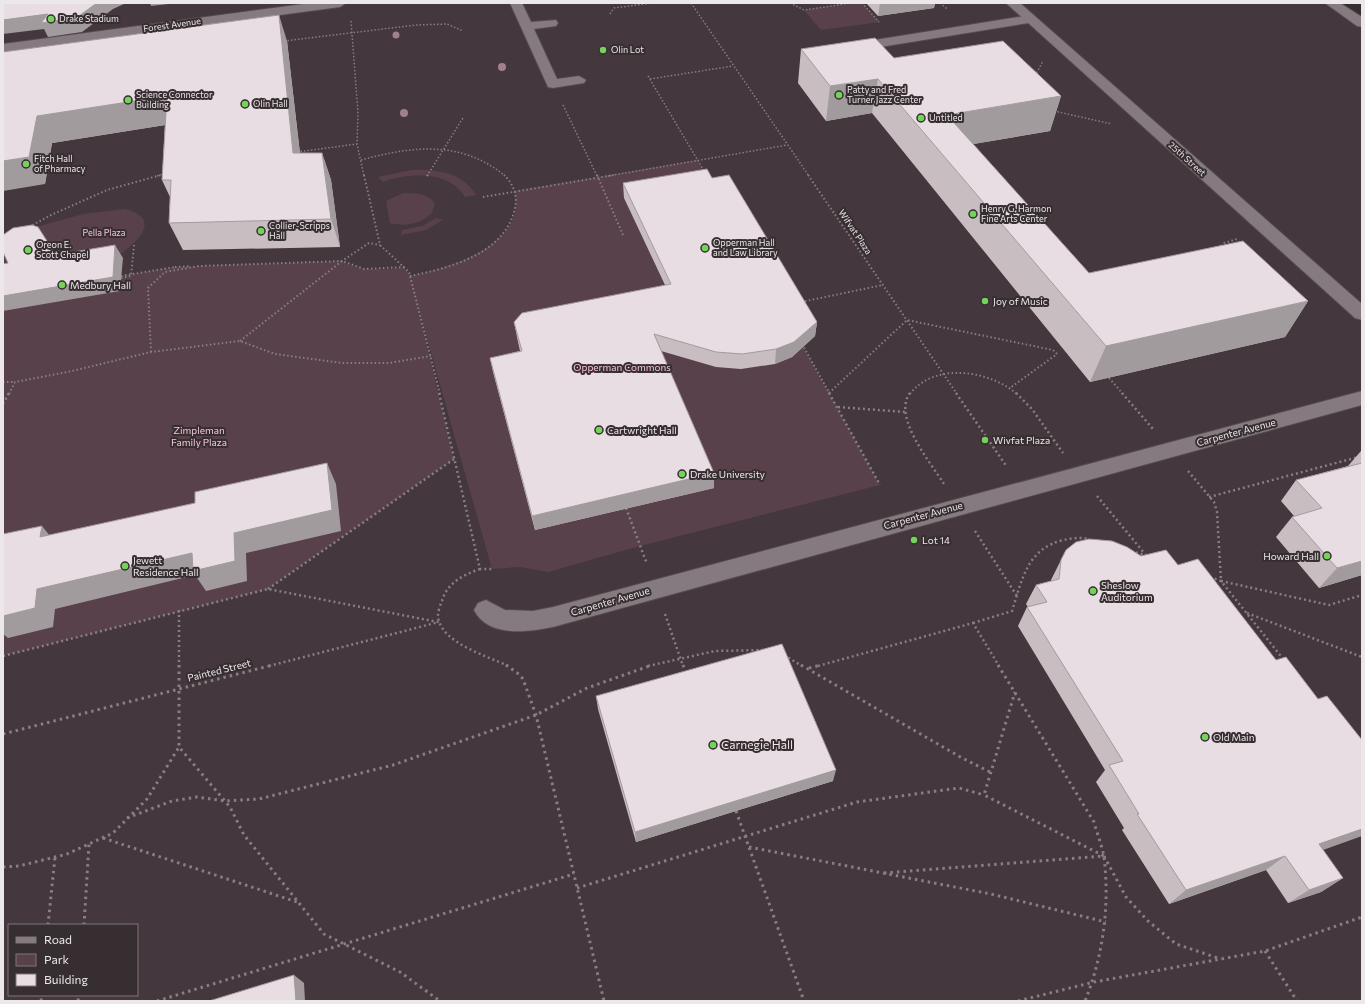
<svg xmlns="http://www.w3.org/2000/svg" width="1365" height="1004" font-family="Commissioner,sans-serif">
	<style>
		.built { fill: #44373d; fill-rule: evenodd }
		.green { fill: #58414b }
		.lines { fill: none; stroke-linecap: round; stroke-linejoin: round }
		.service-casing { stroke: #534c4f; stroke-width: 2 }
		.minor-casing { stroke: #534c4f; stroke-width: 2 }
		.secondary-casing { stroke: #534c4f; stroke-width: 2 }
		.path-far3 { stroke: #868082; stroke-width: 1.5; stroke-dasharray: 1.5 2; stroke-linecap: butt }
		.path-far2 { stroke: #868082; stroke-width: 2; stroke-dasharray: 1.5 2.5; stroke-linecap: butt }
		.path-far1 { stroke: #868082; stroke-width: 2.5; stroke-dasharray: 2 3; stroke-linecap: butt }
		.path { stroke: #868082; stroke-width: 3; stroke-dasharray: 2.5 4; stroke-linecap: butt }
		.service { fill: #847a7f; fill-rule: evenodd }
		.minor { fill: #847a7f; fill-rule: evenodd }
		.secondary { fill: #847a7f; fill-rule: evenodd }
		.path-bridge { stroke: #868082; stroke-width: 2; stroke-dasharray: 1.5 2.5; stroke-linecap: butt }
		.tree { fill: #a1808e }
		.wall { fill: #c8bec2 }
		.shaded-wall { fill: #a29b9e }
		.building { fill: #e8dde2; stroke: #a29b9e }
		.poi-dot { fill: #75d25b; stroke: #362e31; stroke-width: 1.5 }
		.labels { text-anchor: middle; stroke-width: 4; stroke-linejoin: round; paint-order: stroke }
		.far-poi-label { font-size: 9px; fill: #ece7e9; stroke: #362e31; text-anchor: start }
		.far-street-label { font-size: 9px; fill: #ece7e9; stroke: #362e31 }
		.far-park-label { font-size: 9px; fill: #f8c3db; stroke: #362e31 }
		.poi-label { font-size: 10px; fill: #ece7e9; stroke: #362e31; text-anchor: start }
		.park-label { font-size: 10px; fill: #f8c3db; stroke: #362e31 }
		.street-label { font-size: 10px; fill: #ece7e9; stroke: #362e31 }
		.near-poi-label { font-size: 12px; fill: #ece7e9; stroke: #362e31; text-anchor: start }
	</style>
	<rect width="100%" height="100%" fill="#362e31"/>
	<!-- built -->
	<path class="built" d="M 3,3 L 1332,3 L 1362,22 L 1362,1001 L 3,1001 ZM 9,925 L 137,925 L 137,995 L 9,995 Z"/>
	<!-- green -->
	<g class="green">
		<path d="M 851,3 L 862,3 L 880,22 L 821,30 L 804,10 Z"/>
		<path d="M 697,160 L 712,192 L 799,339 L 880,485 L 640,546 L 548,572 L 520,567 L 492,569 L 418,307 L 454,459 L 268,589 L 3,656 L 3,311 L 121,276 L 175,267 L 342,261 C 361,272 382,270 404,267 L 410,276 C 447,268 529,245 514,191 Z"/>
		<path d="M 411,170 C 435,169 463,172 476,195 L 465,197 C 449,170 408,173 383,182 L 378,177 Z"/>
		<path d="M 403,193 C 416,193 426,193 435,203 L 432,213 C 420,224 406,227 390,223 L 386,201 Z"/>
		<path d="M 124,209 C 161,217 141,240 120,254 L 8,273 L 3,269 L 3,245 L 22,231 L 83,214 Z"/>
		<path d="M 436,218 L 443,220 L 426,230 L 401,235 L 402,230 L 422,226 Z"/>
	</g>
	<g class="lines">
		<!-- service casing -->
		<g class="service-casing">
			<g id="service">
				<path d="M 510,3 L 522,3 L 531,22 L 556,20 L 558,23 L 556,26 L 534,29 L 557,79 L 579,76 L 586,80 L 584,83 L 553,88 L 548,87 Z"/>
				<path d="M 1031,15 L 1037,19 L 1035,22 L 862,50 L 856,46 L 862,42 Z"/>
			</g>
		</g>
		<!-- minor casing -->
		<g class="minor-casing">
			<g id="minor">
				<path d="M 1006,3 L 1020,3 L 1362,304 L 1362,320 L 1355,318 Z"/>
				<path d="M 1325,3 L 1340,3 L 1362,17 L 1362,27 L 1357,26 Z"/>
				<path d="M 1362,391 L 1362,405 L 553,627 C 528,632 488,638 474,610 L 478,603 L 486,600 L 505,610 L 533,611 L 553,607 Z"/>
			</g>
		</g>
		<!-- secondary casing -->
		<g class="secondary-casing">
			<path id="secondary" d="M 311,3 L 346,3 L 340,7 L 3,52 L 3,44 Z"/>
		</g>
		<!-- path-far3 -->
		<g class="path-far3">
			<path d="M 691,3 L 809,176"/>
			<path d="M 790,3 L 804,10 L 851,3"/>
			<path d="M 862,3 L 879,22"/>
			<path d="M 940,3 L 947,9"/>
			<path d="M 610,14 L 614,8 L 652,3"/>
			<path d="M 351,21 L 358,113 L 357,144 L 364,176"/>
			<path d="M 284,41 L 416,25 L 447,24 L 463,31"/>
			<path d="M 648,76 L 704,171"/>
			<path d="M 1035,76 L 1043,61"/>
			<path d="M 650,79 L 733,66"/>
			<path d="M 563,105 L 597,176"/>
			<path d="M 1054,111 L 1112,124"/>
			<path d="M 297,152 L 357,144"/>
			<path d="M 361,160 C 412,146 462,140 505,176"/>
			<path d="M 157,176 L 166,173"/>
			<path d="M 427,176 L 463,118"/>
			<path d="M 608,176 L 787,145"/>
		</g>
		<!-- path-far2 -->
		<g class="path-far2">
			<path d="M 364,175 L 380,245 L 409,272 L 440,394"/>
			<path d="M 597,175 L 623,235"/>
			<path d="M 808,175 L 957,394"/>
			<path d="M 427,176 L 428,175"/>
			<path d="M 483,197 L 614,175"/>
			<path d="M 29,227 L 51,215 L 107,190 L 161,175"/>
			<path d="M 1221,246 L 1224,243 L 1237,239"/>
			<path d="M 175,267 L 191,266"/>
			<path d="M 410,276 C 450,268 505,254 515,208 C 518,196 513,183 504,175"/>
			<path d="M 121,278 L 131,276 L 134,245"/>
			<path d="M 801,302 L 883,285"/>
			<path d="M 240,341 L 342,261 L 364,269 L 404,267"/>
			<path d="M 802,344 L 830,394"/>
			<path d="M 151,352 L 148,288 L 165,272 L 199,266 L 342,261 L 369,243 L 380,245"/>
			<path d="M 1109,378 L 1123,394"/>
			<path d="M 3,382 L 14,382"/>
			<path d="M 829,393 L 907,320 L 1053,350 L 1057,354 L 1010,388"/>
			<path d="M 9,394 L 15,382 L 72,371 L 151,352 L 240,341 L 275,354 L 342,363 L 389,363 L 431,356"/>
			<path d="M 910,394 C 934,362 989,370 1017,394"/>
		</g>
		<!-- path-far1 -->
		<g class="path-far1">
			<path d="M 439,393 L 480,569 L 492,569"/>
			<path d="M 829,393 L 880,485"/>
			<path d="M 910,393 C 892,417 931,463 944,484"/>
			<path d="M 956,393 L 1007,467"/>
			<path d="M 1016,393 L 1032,409 L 1063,453"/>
			<path d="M 1122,393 L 1153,429"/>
			<path d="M 3,404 L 9,393"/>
			<path d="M 838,407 L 905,412"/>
			<path d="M 1188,471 L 1214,502 L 1217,512 L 1221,581 L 1329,605 L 1362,595"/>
			<path d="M 1097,496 L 1145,554"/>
			<path d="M 1209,497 L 1362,456"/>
			<path d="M 626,508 L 647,564"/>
			<path d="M 975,531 L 1017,596"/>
			<path d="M 1131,551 L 1149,556"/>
			<path d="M 480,569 C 463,575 447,583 442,601 C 440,605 438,612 438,616 C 440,643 488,656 508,666"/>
			<path d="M 1210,577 L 1221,581 L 1284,660"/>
			<path d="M 268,589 L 454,459"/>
			<path d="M 179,610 L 179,666"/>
			<path d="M 1247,613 L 1362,657"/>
			<path d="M 665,614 L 683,666"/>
			<path d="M 973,623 L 1012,611 C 1022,580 1027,548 1064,540 C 1072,538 1081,537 1089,539"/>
			<path d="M 784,655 L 802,666"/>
			<path d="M 3,656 L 268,589 L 438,622"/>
			<path d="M 269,666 L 439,622"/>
			<path d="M 648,666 L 715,651 L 764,650"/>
			<path d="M 818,666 L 973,623 L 999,666"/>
		</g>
		<!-- path -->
		<g class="path">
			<path d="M 179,665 L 179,747 L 230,807 L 244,835 L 324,934 L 400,972 L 440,1001"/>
			<path d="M 506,665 L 520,675 L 523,679 L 536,715 L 604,1001"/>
			<path d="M 683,665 L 686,673"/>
			<path d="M 801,665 L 962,758 L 990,772"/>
			<path d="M 998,665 L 1094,822 C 1097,834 1102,845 1104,857 C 1110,906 1103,956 1085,1001"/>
			<path d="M 809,668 L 821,665"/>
			<path d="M 3,734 L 273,665"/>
			<path d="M 736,811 L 804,1001"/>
			<path d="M 127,818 L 172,801 L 197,797 L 225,801 L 259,799 L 393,765 L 536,715 L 587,688 L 652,665"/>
			<path d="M 103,838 L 297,902"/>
			<path d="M 749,847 L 991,894 L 1106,922"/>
			<path d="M 1104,856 L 1126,897 L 1148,921 L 1176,944 L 1221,959"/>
			<path d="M 3,867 L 19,866 L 67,854 L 113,833 L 147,799 L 179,747"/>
			<path d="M 884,873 L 1104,856 L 984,795 L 1015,692"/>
			<path d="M 577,888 L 857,802 L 959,788 L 984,795"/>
			<path d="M 48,925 L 55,857"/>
			<path d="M 84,925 L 89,844"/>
			<path d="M 1265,951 L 1297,1001"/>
			<path d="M 41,1001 L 42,995"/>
			<path d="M 78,1001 L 79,995"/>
			<path d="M 157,1001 L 574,874"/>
			<path d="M 1018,1001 L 1094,982 L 1265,951 L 1362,917"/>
		</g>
		<!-- service -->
		<use href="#service" class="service"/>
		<!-- minor -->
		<use href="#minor" class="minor"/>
		<!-- secondary -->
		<use href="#secondary" class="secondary"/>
		<!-- path-bridge -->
		<path class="path-bridge" d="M 121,276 L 175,267"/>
	</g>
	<!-- trees -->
	<g class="tree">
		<circle cx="396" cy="35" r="3.5"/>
		<circle cx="502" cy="67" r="4"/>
		<circle cx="404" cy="113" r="4"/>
	</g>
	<!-- wall -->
	<g class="wall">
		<path d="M 866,3 L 935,3 L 934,8 L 878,16 Z"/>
		<path d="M 287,41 L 300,153 L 322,153 L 331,180 L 340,247 L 183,250 L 169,223 L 170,197 L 162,180 L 165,125 L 52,143 L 45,184 L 3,52 Z"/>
		<path d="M 801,49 L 894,58 L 1061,96 L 1050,131 L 973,144 L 1089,273 L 1308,301 L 1285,337 L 1090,382 L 872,113 L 826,121 L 798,83 Z"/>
		<path d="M 712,178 L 817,322 L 815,336 L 792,357 L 775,364 L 741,369 L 716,367 L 661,351 L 714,488 L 535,530 L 493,372 L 490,358 L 520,351 L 517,337 L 514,322 L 665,285 L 624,198 L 623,183 Z"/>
		<path d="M 1361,451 L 1362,451 L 1362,575 L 1319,588 L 1276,537 L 1292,517 L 1294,516 L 1281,501 L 1296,480 L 1348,466 Z"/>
		<path d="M 1066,550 L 1323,850 L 1343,878 L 1321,892 L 1288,903 L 1266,870 L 1169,904 L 1122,830 L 1124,828 L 1096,782 L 1105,770 L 1018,626 L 1027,607 L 1028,607 L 1026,604 L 1036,585 L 1051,581 L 1051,580 Z"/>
		<path d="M 596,696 L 833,781 L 636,842 L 598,709 Z"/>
	</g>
	<!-- shaded-wall -->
	<g class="shaded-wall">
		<path d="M 97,3 L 126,3 L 113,9 L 82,32 L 48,37 L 44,29 L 3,34 L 3,20 L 48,14 Z"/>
		<path d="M 150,3 L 177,3 L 151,6 Z"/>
		<path d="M 880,3 L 935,3 L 934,8 L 878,16 Z"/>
		<path d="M 279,15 L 287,41 L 303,181 L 293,153 Z"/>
		<path d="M 878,79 L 872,113 L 826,121 L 830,86 Z"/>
		<path d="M 167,96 L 178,123 L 52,143 L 45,184 L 3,191 L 3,161 L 37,116 Z"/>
		<path d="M 1061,96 L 1050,131 L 939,150 L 947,115 Z"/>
		<path d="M 322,153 L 331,180 L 340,247 L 331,219 Z"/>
		<path d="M 115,245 L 123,258 L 120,291 L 3,311 L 3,296 Z"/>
		<path d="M 1308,301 L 1285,337 L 1090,382 L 1106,346 Z"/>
		<path d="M 817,322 L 815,336 L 792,357 L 775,364 L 776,349 Z"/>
		<path d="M 327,463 L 336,484 L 341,531 L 246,553 L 247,581 L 206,591 L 195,575 L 55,609 L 53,627 L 8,638 L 3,634 L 3,616 L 37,589 L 234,533 Z"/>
		<path d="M 714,473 L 714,488 L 535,530 L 532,516 Z"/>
		<path d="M 42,526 L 58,546 L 40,537 Z"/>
		<path d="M 1362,561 L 1362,575 L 1319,588 L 1337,568 Z"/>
		<path d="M 836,770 L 833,781 L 636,842 L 635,832 Z"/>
		<path d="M 1362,829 L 1362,836 L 1298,859 L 1319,844 Z"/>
		<path d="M 1285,856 L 1266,870 L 1169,904 L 1186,890 Z"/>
		<path d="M 1343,878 L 1321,892 L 1288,903 L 1309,890 Z"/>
		<path d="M 294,975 L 304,983 L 305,1001 L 296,1001 Z"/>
	</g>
	<!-- building -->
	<g class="building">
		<path d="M 3,3 L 97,3 L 76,18 L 41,23 L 48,14 L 3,20 Z"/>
		<path d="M 279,15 L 293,153 L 322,153 L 331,219 L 169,223 L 171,180 L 162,180 L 167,96 L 37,116 L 29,157 L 3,161 L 3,52 Z"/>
		<path d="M 875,38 L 894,58 L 1003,41 L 1061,96 L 947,115 L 1089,273 L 1243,241 L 1308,301 L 1106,346 L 878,79 L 830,86 L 801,49 Z"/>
		<path d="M 707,169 L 712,178 L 729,175 L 817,322 L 794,342 L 776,349 L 742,354 L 716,352 L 654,334 L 714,473 L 532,516 L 490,358 L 522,351 L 514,322 L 522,313 L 671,284 L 623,183 Z"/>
		<path d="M 32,225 L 38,227 L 56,255 L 115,245 L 113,277 L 3,296 L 3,264 L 8,263 L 3,252 L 3,235 L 13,228 Z"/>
		<path d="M 327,463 L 332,510 L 234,533 L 235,561 L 193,571 L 192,553 L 37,589 L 35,608 L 3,616 L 3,534 L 42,526 L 40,537 L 195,503 L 195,492 Z"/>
		<path d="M 1362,463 L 1362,561 L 1337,568 L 1292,517 L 1322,508 L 1296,480 Z"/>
		<path d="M 1089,539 L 1112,541 L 1127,547 L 1141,556 L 1166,550 L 1178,565 L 1198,559 L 1276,660 L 1286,657 L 1318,699 L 1327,696 L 1362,740 L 1362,829 L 1319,844 L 1343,878 L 1309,890 L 1285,856 L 1186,890 L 1137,814 L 1139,814 L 1109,765 L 1123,761 L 1027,607 L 1047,602 L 1036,585 L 1059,579 L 1061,560 L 1066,550 L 1076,542 Z"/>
		<path d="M 782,644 L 836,770 L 635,832 L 596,696 Z"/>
		<path d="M 294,975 L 296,1001 L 209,1001 Z"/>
	</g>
	<!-- markers -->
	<g class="poi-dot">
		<circle cx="51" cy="19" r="4"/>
		<circle cx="603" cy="50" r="4"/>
		<circle cx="839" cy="95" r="4"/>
		<circle cx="128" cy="100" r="4"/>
		<circle cx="245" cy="104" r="4"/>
		<circle cx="921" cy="118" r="4"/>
		<circle cx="26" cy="164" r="4"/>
		<circle cx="973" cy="214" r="4"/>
		<circle cx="261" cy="231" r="4"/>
		<circle cx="705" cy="248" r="4"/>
		<circle cx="28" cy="250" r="4"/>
		<circle cx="62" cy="285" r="4"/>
		<circle cx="985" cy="301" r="4"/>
		<circle cx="599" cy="430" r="4"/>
		<circle cx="985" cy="440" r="4"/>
		<circle cx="682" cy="474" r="4"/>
		<circle cx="914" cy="540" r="4"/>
		<circle cx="1327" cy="556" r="4"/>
		<circle cx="125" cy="566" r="4"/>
		<circle cx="1093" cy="591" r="4"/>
		<circle cx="1205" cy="737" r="4"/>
		<circle cx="713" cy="745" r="4"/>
	</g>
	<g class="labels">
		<!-- far-poi labels -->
		<g class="far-poi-label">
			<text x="59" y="22">Drake Stadium</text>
			<text x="611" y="53">Olin Lot</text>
			<text x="847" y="93">Patty and Fred<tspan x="847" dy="10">Turner Jazz Center</tspan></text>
			<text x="136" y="98">Science Connector<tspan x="136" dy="10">Building</tspan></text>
			<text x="253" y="107">Olin Hall</text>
			<text x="929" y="121">Untitled</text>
			<text x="34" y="162">Fitch Hall<tspan x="34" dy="10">of Pharmacy</tspan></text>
			<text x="981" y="212">Henry G. Harmon<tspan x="981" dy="10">Fine Arts Center</tspan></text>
			<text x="269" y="229">Collier-Scripps<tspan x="269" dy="10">Hall</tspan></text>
			<text x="713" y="246">Opperman Hall<tspan x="713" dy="10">and Law Library</tspan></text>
			<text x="36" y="248">Oreon E.<tspan x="36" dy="10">Scott Chapel</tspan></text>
		</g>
		<!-- far-street labels -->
		<g class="far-street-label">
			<text transform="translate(172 25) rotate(-8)" y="3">Forest Avenue</text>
			<text transform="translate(1187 159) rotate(42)" y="3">25th Street</text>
			<text transform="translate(855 232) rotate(56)" y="3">Wifvat Plaza</text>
		</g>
		<!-- far-park labels -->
		<g class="far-park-label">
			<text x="104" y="236">Pella Plaza</text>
		</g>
		<!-- poi labels -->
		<g class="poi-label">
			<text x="70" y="289">Medbury Hall</text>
			<text x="993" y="305">Joy of Music</text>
			<text x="607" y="434">Cartwright Hall</text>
			<text x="993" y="444">Wivfat Plaza</text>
			<text x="690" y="478">Drake University</text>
			<text x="922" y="544">Lot 14</text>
			<text x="1319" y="560" text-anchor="end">Howard Hall</text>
			<text x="133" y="564">Jewett<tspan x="133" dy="12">Residence Hall</tspan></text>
			<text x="1101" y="589">Sheslow<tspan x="1101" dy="12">Auditorium</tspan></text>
			<text x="1213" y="741">Old Main</text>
		</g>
		<!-- park labels -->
		<g class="park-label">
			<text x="622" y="371">Opperman Commons</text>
			<text x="199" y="434">Zimpleman<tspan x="199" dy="12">Family Plaza</tspan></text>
		</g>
		<!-- street labels -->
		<g class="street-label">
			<text transform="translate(1236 432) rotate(-15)" y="4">Carpenter Avenue</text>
			<text transform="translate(923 515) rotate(-15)" y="4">Carpenter Avenue</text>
			<text transform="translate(610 601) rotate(-16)" y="4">Carpenter Avenue</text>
			<text transform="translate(219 670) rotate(-14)" y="4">Painted Street</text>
		</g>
		<!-- near-poi labels -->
		<g class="near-poi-label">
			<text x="721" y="749">Carnegie Hall</text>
		</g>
	</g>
	<!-- border -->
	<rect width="1365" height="1004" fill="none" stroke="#ece7e9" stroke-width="8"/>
	<!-- legend -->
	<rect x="8" y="924" width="130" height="72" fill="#362e31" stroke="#7f787b"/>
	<rect x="16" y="937" width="20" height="6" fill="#847a7f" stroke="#7f787b"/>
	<text x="44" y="944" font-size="12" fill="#ece7e9">Road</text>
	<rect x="16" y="954" width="20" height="12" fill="#58414b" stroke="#7f787b"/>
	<text x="44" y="964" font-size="12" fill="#ece7e9">Park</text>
	<rect x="16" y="974" width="20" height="12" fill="#e8dde2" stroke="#7f787b"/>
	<text x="44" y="984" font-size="12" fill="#ece7e9">Building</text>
</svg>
